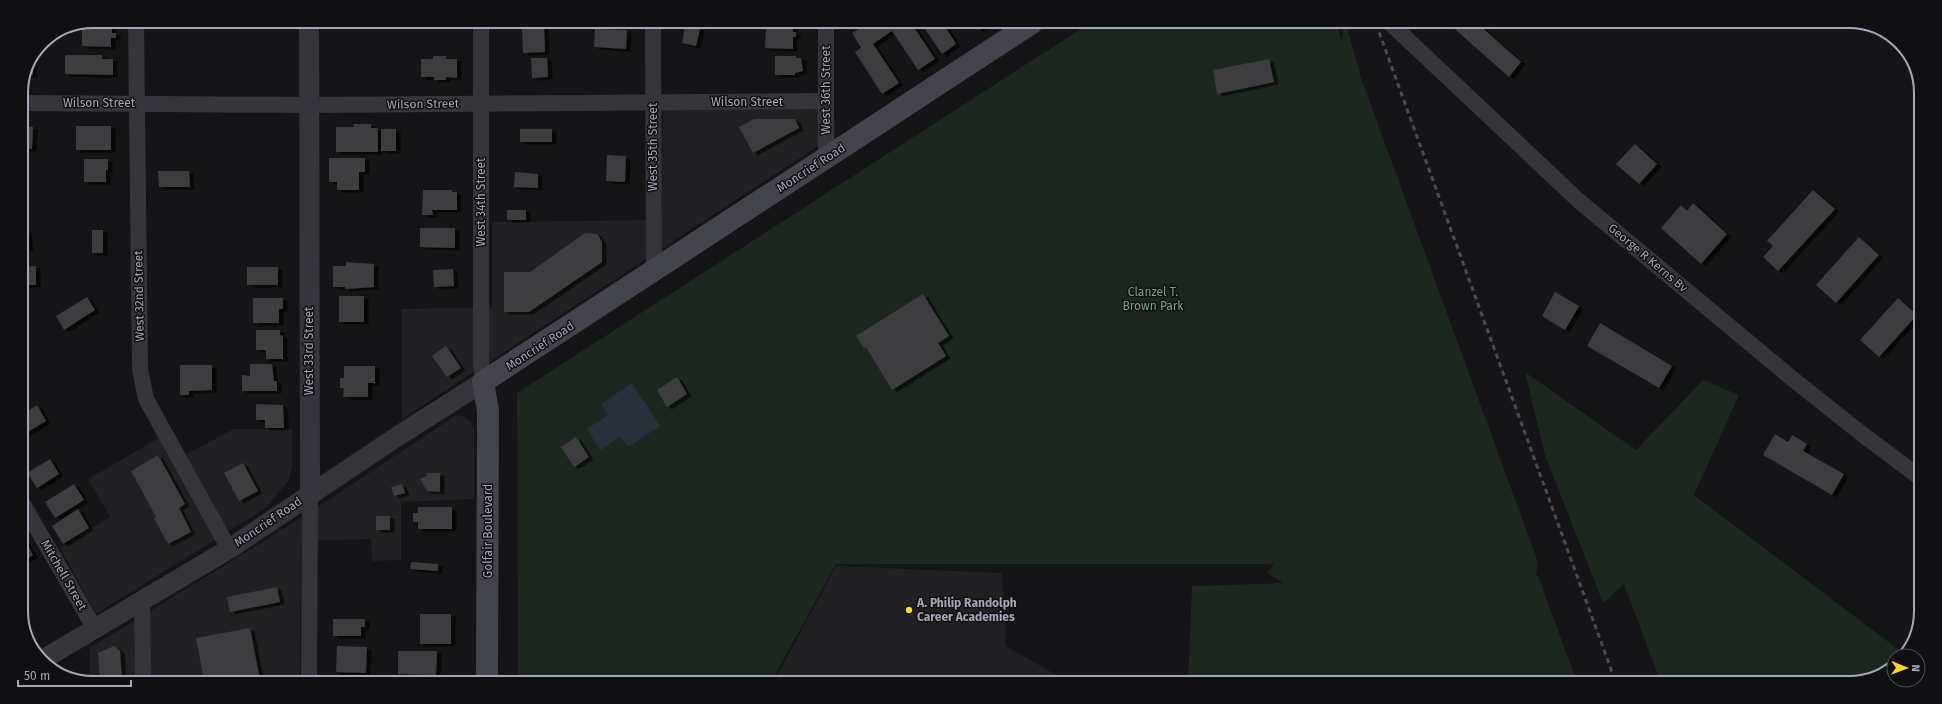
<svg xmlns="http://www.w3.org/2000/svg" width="1942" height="704" font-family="'Fira Sans',sans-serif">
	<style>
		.built { fill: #212023 }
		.green { fill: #1e2620 }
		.water { fill: #2a303b }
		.building { fill: #3c3c41; filter: url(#shadow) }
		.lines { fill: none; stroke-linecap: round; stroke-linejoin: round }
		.minor { stroke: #35353b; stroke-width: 16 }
		.tertiary { stroke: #35353b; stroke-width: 20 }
		.secondary { stroke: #43444c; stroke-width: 22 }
		.rail { stroke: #4a4b53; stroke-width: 3; stroke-dasharray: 5 4; stroke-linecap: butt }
		.poi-dot { fill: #fcd726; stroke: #100f11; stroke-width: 1.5 }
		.labels { text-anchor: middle; stroke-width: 3; stroke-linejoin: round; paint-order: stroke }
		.street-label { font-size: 12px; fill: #a5a8b7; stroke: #100f11 }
		.park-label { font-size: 12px; fill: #7ba384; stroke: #100f11 }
		.poi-label { font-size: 12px; font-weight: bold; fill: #a5a8b7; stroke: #100f11; text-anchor: start }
		.rim { fill: none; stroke: #a5a8b7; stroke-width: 2 }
	</style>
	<defs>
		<filter id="shadow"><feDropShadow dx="4.5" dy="2.5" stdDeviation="0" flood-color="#0009"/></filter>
	</defs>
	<rect width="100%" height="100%" fill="#151416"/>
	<!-- built -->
	<g class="built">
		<path d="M 834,107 L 835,135 L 402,419 L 402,309 L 492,307 L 492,222 L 662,220 L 663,109 Z"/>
		<path d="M 455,416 L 463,416 L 471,422 L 474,430 L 474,499 L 401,502 L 401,560 L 372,561 L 371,539 L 301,541 L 300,680 L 90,679 L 90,648 L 301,518 Z"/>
		<path d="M 234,429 L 292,429 L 292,466 L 289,480 L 267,507 L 96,614 L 60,548 L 110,517 L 88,479 L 171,431 L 185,455 Z"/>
		<path d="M 836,566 L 1002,573 L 1006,646 L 1067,681 L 774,681 Z"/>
	</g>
	<!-- green -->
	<g class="green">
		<path d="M 1090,23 L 1336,24 L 1342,40 L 1344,24 L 1346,24 L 1361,78 L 1538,562 L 1536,576 L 1538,576 L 1577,682 L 1188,682 L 1192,586 L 1284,583 L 1267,573 L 1274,564 L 836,564 L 772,681 L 518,680 L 517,393 Z"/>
		<path d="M 1525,372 L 1636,450 L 1703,380 L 1739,395 L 1694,495 L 1903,653 L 1902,656 L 1894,656 L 1893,668 L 1849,683 L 1661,683 L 1624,584 L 1603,603 L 1545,455 Z"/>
	</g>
	<!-- water -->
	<path class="water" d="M 632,383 L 660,426 L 628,447 L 620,437 L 600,450 L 587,429 L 608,415 L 601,404 Z"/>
	<!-- building -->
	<g class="building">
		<path d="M 784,22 L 793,22 L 793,32 L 796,32 L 796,37 L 793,37 L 793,49 L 765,48 L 766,27 L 784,27 Z"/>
		<path d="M 82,23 L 112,24 L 112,33 L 116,33 L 116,38 L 111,38 L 111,47 L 82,46 Z"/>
		<path d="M 868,23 L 911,23 L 935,59 L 918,70 L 892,31 L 873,44 L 899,83 L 882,94 L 855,52 L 861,48 L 852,33 Z"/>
		<path d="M 921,23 L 943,23 L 956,44 L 942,54 Z"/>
		<path d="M 973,23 L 989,23 L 978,30 Z"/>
		<path d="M 1449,24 L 1478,24 L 1521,62 L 1509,77 Z"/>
		<path d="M 544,26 L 545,52 L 523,53 L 522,27 Z"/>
		<path d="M 685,26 L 700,29 L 696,46 L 682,43 Z"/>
		<path d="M 595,29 L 627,30 L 626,49 L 594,47 Z"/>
		<path d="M 65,55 L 102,55 L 102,59 L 113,59 L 113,75 L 65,74 Z"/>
		<path d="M 433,56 L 446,56 L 446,59 L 457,59 L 457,78 L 446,77 L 446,80 L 434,80 L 434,77 L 421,77 L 421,59 L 433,59 Z"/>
		<path d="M 775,56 L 796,56 L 796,58 L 801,58 L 803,71 L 795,73 L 795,75 L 775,75 Z"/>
		<path d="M 531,58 L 547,58 L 548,77 L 532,78 Z"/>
		<path d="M 1269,59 L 1274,82 L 1217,94 L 1213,70 Z"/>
		<path d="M 33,62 L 33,75 L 27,74 L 29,71 Z"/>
		<path d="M 754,119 L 795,119 L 799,128 L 753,153 L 739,127 Z"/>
		<path d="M 353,124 L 371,124 L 371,128 L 378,128 L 378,152 L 336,152 L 336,127 L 354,127 Z"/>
		<path d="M 21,126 L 33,127 L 32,149 L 21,148 Z"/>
		<rect x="76" y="126" width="35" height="24"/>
		<rect x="381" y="129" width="15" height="22"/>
		<rect x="520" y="129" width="32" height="13"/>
		<path d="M 1635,144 L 1657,164 L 1639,184 L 1616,164 Z"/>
		<path d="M 607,155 L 626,156 L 625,182 L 606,181 Z"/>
		<path d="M 329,158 L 365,158 L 365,172 L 359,172 L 359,190 L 337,190 L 337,182 L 329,182 Z"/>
		<path d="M 84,159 L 108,159 L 108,170 L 106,170 L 106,182 L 84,182 Z"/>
		<path d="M 158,171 L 189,171 L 190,187 L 159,187 Z"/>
		<path d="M 515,172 L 538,174 L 538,188 L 514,187 Z"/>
		<path d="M 423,190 L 452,190 L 452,192 L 457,192 L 457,210 L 432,210 L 433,215 L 422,215 Z"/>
		<path d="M 1813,190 L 1835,209 L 1778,271 L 1763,257 L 1773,246 L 1767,241 Z"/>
		<path d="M 1693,203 L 1727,234 L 1701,264 L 1661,228 L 1681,205 L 1687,211 Z"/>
		<rect x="507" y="210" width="19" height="10"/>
		<path d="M 420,228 L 455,228 L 455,248 L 420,247 Z"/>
		<path d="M 27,230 L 29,248 L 21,249 L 21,231 Z"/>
		<rect x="92" y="230" width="11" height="23"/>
		<path d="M 585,233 L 597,234 L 602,242 L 602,262 L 529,312 L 504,312 L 504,272 L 530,272 Z"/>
		<path d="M 1859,237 L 1879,255 L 1836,303 L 1816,285 Z"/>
		<path d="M 346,262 L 374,264 L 374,287 L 345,289 L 345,287 L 333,287 L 333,266 L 346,266 Z"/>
		<path d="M 36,266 L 36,285 L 21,285 L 21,267 Z"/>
		<rect x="247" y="267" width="31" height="18"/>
		<path d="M 453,269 L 454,286 L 434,287 L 433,270 Z"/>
		<path d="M 1555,292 L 1579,306 L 1565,330 L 1542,316 Z"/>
		<path d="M 923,294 L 949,336 L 938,343 L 946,356 L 892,390 L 866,347 L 864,348 L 856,336 Z"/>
		<rect x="339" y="296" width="25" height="26"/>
		<path d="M 87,297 L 95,310 L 64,330 L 56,316 Z"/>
		<path d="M 253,298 L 283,298 L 283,309 L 279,309 L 279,323 L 253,323 Z"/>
		<path d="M 1898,298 L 1917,315 L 1879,357 L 1860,340 Z"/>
		<path d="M 1600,323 L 1672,366 L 1659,388 L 1587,346 Z"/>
		<path d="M 256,330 L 280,330 L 280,335 L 283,336 L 283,359 L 266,359 L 266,350 L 256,350 Z"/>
		<path d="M 446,346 L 461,368 L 447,377 L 432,356 Z"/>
		<path d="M 250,364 L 272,364 L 274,381 L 277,381 L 277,391 L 242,391 L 242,375 L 250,376 Z"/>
		<path d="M 180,365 L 212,365 L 212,390 L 189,391 L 189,395 L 180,395 Z"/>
		<path d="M 344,366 L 375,366 L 375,383 L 368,383 L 368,397 L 343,397 L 344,388 L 340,388 L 340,378 L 344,378 Z"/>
		<path d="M 677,377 L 687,394 L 667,407 L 657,390 Z"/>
		<path d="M 256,404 L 283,405 L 284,428 L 265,428 L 265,420 L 256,420 Z"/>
		<path d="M 37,405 L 46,421 L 21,436 L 21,415 Z"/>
		<path d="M 1775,434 L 1788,442 L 1792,435 L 1807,444 L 1803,451 L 1844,474 L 1832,495 L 1763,455 Z"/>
		<path d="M 576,437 L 589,457 L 574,467 L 561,447 Z"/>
		<path d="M 158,455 L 185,504 L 179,508 L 191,532 L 168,544 L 154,518 L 156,517 L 131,471 Z"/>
		<path d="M 50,459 L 59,474 L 37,488 L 27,473 Z"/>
		<path d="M 243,463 L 258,491 L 239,501 L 224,473 Z"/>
		<path d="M 427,473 L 440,473 L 440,492 L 427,491 L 420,479 L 427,476 Z"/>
		<path d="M 74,484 L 84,500 L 55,518 L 45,502 Z"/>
		<path d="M 402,484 L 405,493 L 394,496 L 391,487 Z"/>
		<path d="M 418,507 L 452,507 L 452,529 L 418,529 L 418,522 L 413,522 L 413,513 L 418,513 Z"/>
		<path d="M 78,509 L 89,528 L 63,544 L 52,526 Z"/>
		<rect x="376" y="516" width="14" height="14"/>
		<path d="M 23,537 L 33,555 L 21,563 L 21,538 Z"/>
		<path d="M 411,562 L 438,564 L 438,571 L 410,569 Z"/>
		<path d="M 277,587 L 280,602 L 230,612 L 227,597 Z"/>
		<rect x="420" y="614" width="31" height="30"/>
		<path d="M 333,619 L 365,619 L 365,627 L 361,627 L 361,636 L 333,636 Z"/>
		<path d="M 250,628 L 260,680 L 204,680 L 196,638 Z"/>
		<path d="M 114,646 L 120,651 L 122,679 L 100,679 L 98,653 Z"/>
		<path d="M 337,646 L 367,647 L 366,673 L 336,672 Z"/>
		<path d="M 398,651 L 437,651 L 436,675 L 398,674 Z"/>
	</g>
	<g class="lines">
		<!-- minor -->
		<g class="minor">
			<path d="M 136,21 L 140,369 L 146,399 L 229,549"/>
			<path d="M 481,22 L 481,359 L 483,382"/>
			<path d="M 653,22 L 654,271"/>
			<path d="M 826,23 L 826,158"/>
			<path d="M 1391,24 L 1579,201 L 1794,380 L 1862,434 L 1918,476"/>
			<path d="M 21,103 L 308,105 L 825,101"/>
			<path d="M 21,501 L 95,629"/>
			<path d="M 142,601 L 143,679"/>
			<path d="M 309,680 L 310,495"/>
		</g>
		<!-- tertiary -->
		<g class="tertiary">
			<path d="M 309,21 L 310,495"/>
			<path d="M 42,660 L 229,549 L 398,436 L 483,382"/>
		</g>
		<!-- secondary -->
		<path class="secondary" d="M 487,680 L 488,410 L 483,382 L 1032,23"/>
		<!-- rail -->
		<path class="rail" d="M 1376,24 L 1616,683"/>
	</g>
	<!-- markers -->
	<circle class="poi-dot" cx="909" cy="610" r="4"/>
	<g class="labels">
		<!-- street labels -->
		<g class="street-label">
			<text transform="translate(826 90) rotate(-90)" y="4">West 36th Street</text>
			<text x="747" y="106">Wilson Street</text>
			<text x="99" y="107">Wilson Street</text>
			<text transform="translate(423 104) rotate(-1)" y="4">Wilson Street</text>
			<text transform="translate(653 147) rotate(-90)" y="4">West 35th Street</text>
			<text transform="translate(811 168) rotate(-33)" y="4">Moncrief Road</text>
			<text transform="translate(481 202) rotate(-90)" y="4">West 34th Street</text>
			<text transform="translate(1648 258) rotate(40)" y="4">George R Kerns Bv</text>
			<text transform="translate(139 296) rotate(-91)" y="4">West 32nd Street</text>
			<text transform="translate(540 346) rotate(-33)" y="4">Moncrief Road</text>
			<text transform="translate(309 351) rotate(-90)" y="4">West 33rd Street</text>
			<text transform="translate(268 522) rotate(-34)" y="4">Moncrief Road</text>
			<text transform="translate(488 531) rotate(-90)" y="4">Golfair Boulevard</text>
			<text transform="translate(64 575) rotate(60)" y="4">Mitchell Street</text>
		</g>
		<!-- park labels -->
		<g class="park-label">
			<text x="1153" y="296">Clanzel T.<tspan x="1153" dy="14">Brown Park</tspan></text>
		</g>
		<!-- poi labels -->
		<g class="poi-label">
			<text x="917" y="607">A. Philip Randolph<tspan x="917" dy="14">Career Academies</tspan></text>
		</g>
	</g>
	<!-- crop -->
	<path d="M0 0H1942V704H0ZM93 28H1849A65 65 0 0 1 1914 93V611A65 65 0 0 1 1849 676H93A65 65 0 0 1 28 611V93A65 65 0 0 1 93 28Z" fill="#100f11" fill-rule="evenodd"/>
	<path class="rim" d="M93 28H1849A65 65 0 0 1 1914 93V611A65 65 0 0 1 1849 676H93A65 65 0 0 1 28 611V93A65 65 0 0 1 93 28Z"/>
	<!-- north arrow -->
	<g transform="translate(1906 668) rotate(91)"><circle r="19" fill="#100f11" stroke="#4c4c53"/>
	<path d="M0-3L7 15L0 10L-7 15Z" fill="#fcd726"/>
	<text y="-6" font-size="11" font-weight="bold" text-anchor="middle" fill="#a5a8b7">N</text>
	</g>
	<!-- scale -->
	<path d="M18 680v6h113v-6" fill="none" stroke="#a5a8b7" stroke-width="2"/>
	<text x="24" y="680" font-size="12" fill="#a5a8b7" stroke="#100f11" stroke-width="3" paint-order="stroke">50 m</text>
</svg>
